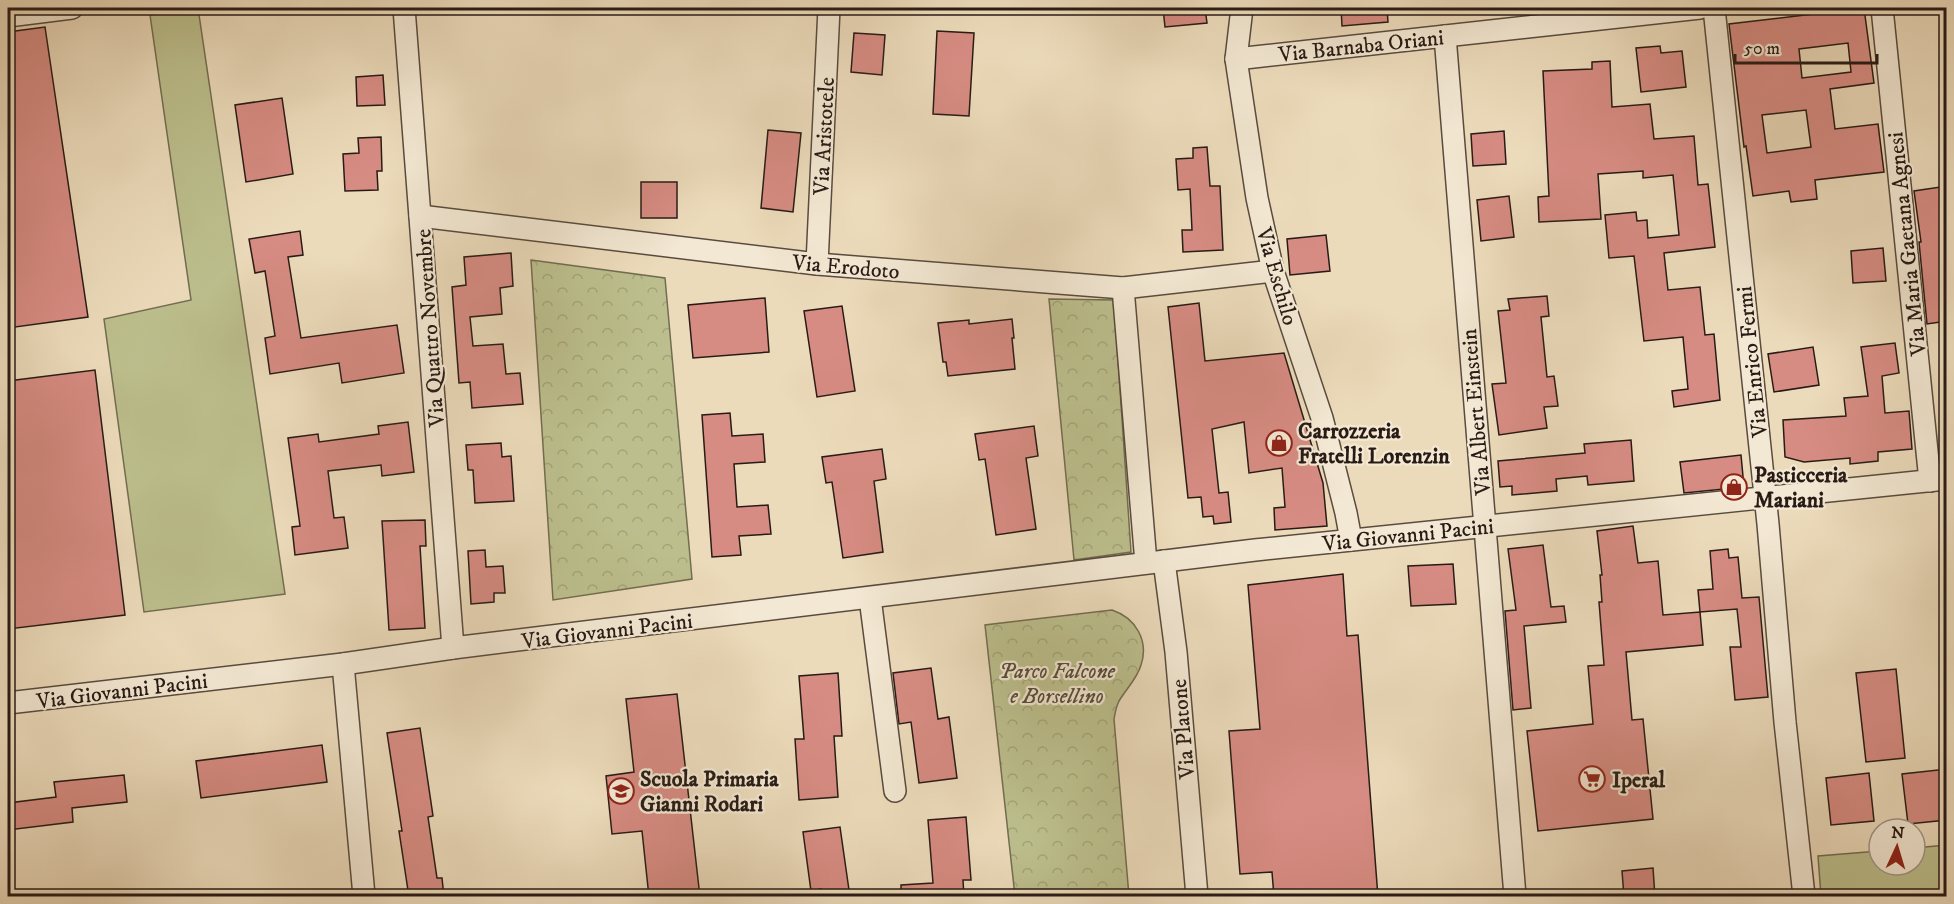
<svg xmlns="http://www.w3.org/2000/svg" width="1954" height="904" font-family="'IM FELL DW Pica',serif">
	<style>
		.grass { fill: #bcbf8d; stroke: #726d52; stroke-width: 1.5 }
		.park { fill: url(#park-crowns); stroke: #726d52; stroke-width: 1.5 }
		.building { fill: #d78c83; stroke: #281b16; stroke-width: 1.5; fill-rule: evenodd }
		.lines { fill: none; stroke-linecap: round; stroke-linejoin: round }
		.minor-casing { stroke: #594b3f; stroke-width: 24 }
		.minor { stroke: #f3e8d3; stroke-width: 21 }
		.labels { text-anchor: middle; stroke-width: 4.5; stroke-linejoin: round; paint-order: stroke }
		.street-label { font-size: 22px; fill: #281b16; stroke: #f3e8d3 }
		.poi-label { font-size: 22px; font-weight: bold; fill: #281b16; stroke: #f3e8d3; text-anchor: start }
		.park-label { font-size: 22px; font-style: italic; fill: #544c3a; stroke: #f3e8d3 }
	</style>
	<defs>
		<pattern id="park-crowns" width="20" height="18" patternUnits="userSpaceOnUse" patternTransform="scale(1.5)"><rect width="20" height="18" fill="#bcbf8d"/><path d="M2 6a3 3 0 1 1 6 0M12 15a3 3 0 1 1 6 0" fill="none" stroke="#a2a479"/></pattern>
	</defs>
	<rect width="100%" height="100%" fill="#ecdbbb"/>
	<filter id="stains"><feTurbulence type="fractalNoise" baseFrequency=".00333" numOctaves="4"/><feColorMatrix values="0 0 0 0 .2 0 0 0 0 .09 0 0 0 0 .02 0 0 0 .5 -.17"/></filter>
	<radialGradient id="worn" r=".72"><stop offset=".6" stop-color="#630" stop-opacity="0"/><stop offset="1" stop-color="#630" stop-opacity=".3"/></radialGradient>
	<!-- grass -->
	<g class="grass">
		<path d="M 198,8 L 285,594 L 144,612 L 104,319 L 191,300 L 150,15 Z"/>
		<path d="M 1946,845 L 1946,896 L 1821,896 L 1818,856 L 1879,851 L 1879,865 L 1915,865 L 1915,848 Z"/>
	</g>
	<!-- park -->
	<g class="park">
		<path d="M 531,260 L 665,278 L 692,579 L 553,600 Z"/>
		<path d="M 1049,299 L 1114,300 L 1131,552 L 1074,560 Z"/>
		<path d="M 1112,610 C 1136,618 1149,641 1141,665 C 1137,679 1126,689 1119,701 C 1116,707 1115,713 1114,719 L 1129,896 L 1015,896 L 985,625 Z"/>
	</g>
	<!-- building -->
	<g class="building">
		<path d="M 1163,8 L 1205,8 L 1207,23 L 1165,27 Z"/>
		<path d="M 1341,8 L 1387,8 L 1388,22 L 1342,26 Z"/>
		<path d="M 1864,8 L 1874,83 L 1830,89 L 1835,129 L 1878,124 L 1884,172 L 1815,180 L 1817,199 L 1791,202 L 1789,191 L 1753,196 L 1746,146 L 1744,147 L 1729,24 ZM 1848,43 L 1851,72 L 1802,78 L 1799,49 ZM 1806,110 L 1811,147 L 1767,153 L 1762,115 Z"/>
		<path d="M 45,27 L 88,317 L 8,328 L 8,32 Z"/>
		<path d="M 937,31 L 974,33 L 969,116 L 933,114 Z"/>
		<path d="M 854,33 L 885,35 L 882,75 L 851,72 Z"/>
		<path d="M 1660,46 L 1661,53 L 1682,51 L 1686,87 L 1641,92 L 1636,48 Z"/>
		<path d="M 1610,61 L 1612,107 L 1650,104 L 1654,139 L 1694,136 L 1698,185 L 1708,184 L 1715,247 L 1664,253 L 1668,290 L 1700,287 L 1705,335 L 1714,334 L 1720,400 L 1674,407 L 1672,391 L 1688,389 L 1683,337 L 1644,341 L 1634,256 L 1609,258 L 1605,215 L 1636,212 L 1637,221 L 1647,220 L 1648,238 L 1679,235 L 1673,175 L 1643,178 L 1643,171 L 1598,174 L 1601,219 L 1539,222 L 1538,197 L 1549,196 L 1543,71 L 1592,69 L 1592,62 Z"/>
		<path d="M 383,75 L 385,105 L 357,106 L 356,77 Z"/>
		<path d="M 282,98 L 293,174 L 246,182 L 235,105 Z"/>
		<path d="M 768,130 L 801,133 L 793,212 L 761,208 Z"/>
		<path d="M 1504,131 L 1506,164 L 1473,166 L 1471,134 Z"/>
		<path d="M 381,137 L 382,171 L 377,171 L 378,190 L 345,191 L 343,154 L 359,153 L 358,138 Z"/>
		<path d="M 1207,147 L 1210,186 L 1220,186 L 1223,250 L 1183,252 L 1182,230 L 1192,230 L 1190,189 L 1178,190 L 1176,159 L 1193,158 L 1193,148 Z"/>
		<rect x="641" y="182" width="36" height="36"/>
		<path d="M 1947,186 L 1947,321 L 1927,324 L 1919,242 L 1921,242 L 1914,191 Z"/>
		<path d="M 1509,196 L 1514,237 L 1481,241 L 1477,200 Z"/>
		<path d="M 300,231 L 303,255 L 288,257 L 301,338 L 397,325 L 404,373 L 342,383 L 339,363 L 270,374 L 265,338 L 275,336 L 265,271 L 255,273 L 249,239 Z"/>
		<path d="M 1326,235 L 1330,271 L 1290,275 L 1287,239 Z"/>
		<path d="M 1883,248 L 1886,281 L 1853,283 L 1851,251 Z"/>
		<path d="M 511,253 L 513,286 L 500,288 L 502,314 L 470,317 L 473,346 L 503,344 L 506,374 L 520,373 L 523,404 L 472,408 L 470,382 L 459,383 L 452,287 L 466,285 L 464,257 Z"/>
		<path d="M 1547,296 L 1549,316 L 1541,317 L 1547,377 L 1554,376 L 1558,406 L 1544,407 L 1547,428 L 1499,435 L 1492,384 L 1506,383 L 1498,311 L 1510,310 L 1508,299 Z"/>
		<path d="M 765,298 L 769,352 L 693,358 L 688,305 Z"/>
		<path d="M 1199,303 L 1205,361 L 1284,353 L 1323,483 L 1327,526 L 1275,530 L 1274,508 L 1285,507 L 1282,468 L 1249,473 L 1244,422 L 1212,429 L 1219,493 L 1228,492 L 1231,522 L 1214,524 L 1213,516 L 1203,517 L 1201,497 L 1188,498 L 1168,307 Z"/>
		<path d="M 842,306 L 855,391 L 817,397 L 804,311 Z"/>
		<path d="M 1012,319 L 1014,338 L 1012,338 L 1015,369 L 948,376 L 946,362 L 943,362 L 938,323 L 969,320 L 969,324 Z"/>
		<path d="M 1895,343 L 1899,373 L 1882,376 L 1885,413 L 1909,411 L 1912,449 L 1878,452 L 1878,461 L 1850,464 L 1850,458 L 1804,462 L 1785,457 L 1783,420 L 1846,416 L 1844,398 L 1868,396 L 1861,347 Z"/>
		<path d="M 1813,347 L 1819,385 L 1774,392 L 1768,354 Z"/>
		<path d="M 95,370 L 125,615 L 8,629 L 8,381 Z"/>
		<path d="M 730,413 L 732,436 L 763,434 L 765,462 L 734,464 L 737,507 L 768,505 L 771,534 L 739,536 L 741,555 L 712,557 L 702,415 Z"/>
		<path d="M 408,422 L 414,472 L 382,476 L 381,465 L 328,471 L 334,518 L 344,517 L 348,548 L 295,555 L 292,527 L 300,526 L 288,438 L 318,434 L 319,442 L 379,434 L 378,426 Z"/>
		<path d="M 1034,426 L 1038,456 L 1026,458 L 1036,529 L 996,535 L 985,459 L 979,460 L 975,434 Z"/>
		<path d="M 1631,440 L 1634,481 L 1588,485 L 1587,476 L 1556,479 L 1557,491 L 1512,495 L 1512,486 L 1500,487 L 1498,461 L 1585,453 L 1584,444 Z"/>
		<path d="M 501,443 L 502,457 L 511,456 L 514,501 L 475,503 L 473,470 L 468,470 L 466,445 Z"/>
		<path d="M 882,449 L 886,479 L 874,481 L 883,552 L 843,558 L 832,482 L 826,483 L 822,457 Z"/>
		<path d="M 1741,455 L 1744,487 L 1684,493 L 1680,462 Z"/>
		<path d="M 425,520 L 426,546 L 420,546 L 425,628 L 389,630 L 382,521 Z"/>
		<path d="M 1633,526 L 1638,563 L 1658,561 L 1663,615 L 1700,612 L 1703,645 L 1626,652 L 1632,720 L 1643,719 L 1653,819 L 1538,831 L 1527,731 L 1593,724 L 1588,666 L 1604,665 L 1599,602 L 1602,602 L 1600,575 L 1602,575 L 1597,531 Z"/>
		<path d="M 1543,545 L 1551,607 L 1564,606 L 1566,622 L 1524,626 L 1531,708 L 1513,710 L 1505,611 L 1516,610 L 1508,549 Z"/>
		<path d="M 1728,549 L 1729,558 L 1738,557 L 1742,598 L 1759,597 L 1768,697 L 1735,700 L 1730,647 L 1741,647 L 1737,609 L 1700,612 L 1698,590 L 1713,589 L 1710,551 Z"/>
		<path d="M 485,550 L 486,567 L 503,566 L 505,593 L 494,593 L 494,602 L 471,604 L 468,551 Z"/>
		<path d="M 1453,564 L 1456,604 L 1411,606 L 1408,566 Z"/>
		<path d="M 1343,574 L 1347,636 L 1358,635 L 1378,897 L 1274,897 L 1272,872 L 1240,874 L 1229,731 L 1260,729 L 1248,585 Z"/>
		<path d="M 931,668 L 938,719 L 949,717 L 957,778 L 919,783 L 911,722 L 899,724 L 893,673 Z"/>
		<path d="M 1896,669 L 1905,758 L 1866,762 L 1856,673 Z"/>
		<path d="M 838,673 L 842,736 L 834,736 L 838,797 L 799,800 L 795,739 L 804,739 L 799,676 Z"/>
		<path d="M 677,694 L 700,897 L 649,897 L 642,831 L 612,834 L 606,776 L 634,772 L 626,699 Z"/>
		<path d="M 420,728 L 433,816 L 428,817 L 437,878 L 442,878 L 444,897 L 409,897 L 399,831 L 402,831 L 387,733 Z"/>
		<path d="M 322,745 L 327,782 L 201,798 L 196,761 Z"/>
		<path d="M 1947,769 L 1947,820 L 1908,824 L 1902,774 Z"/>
		<path d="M 1869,773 L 1874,821 L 1831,825 L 1826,778 Z"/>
		<path d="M 124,775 L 127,802 L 72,808 L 73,822 L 8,830 L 8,803 L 56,797 L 54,782 Z"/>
		<path d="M 966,817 L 971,880 L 963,880 L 964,897 L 901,897 L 901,885 L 933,883 L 928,820 Z"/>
		<path d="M 840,827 L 850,897 L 822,897 L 821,889 L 811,891 L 803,832 Z"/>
		<path d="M 1653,868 L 1655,897 L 1624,897 L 1622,871 Z"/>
	</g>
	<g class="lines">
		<!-- minor casing -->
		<g class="minor-casing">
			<g id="minor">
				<path d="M 404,8 L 453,648"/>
				<path d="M 1242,8 L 1236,59 L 1257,198 L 1273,271 L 1322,418 L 1346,513 L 1351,540"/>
				<path d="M 1714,8 L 1768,524 L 1785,722 L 1804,896"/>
				<path d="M 1882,8 L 1930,481"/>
				<path d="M 8,16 L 72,8"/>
				<path d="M 1445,36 L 1515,896"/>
				<path d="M 1236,59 L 1700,8"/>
				<path d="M 420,216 L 817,264 L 1123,288 L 1273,271"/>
				<path d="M 817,264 L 829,8"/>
				<path d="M 1123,288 L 1146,563"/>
				<path d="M 1164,561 L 1176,652 L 1197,896"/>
				<path d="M 870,598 L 895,791"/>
				<path d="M 343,664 L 364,896"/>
				<path d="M 8,703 L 343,664 L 453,648 L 1255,550 L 1946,479"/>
			</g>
		</g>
		<!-- minor -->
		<use href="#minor" class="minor"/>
	</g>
	<!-- icons -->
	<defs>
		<g id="shop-ring" transform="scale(1.35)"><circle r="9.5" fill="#f3e8d3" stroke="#8f2418" stroke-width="1.5"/><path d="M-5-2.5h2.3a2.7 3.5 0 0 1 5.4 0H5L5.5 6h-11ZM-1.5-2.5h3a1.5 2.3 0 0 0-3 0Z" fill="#8f2418"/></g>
		<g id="supermarket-ring" transform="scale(1.35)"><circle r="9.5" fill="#f3e8d3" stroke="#8f2418" stroke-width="1.5"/><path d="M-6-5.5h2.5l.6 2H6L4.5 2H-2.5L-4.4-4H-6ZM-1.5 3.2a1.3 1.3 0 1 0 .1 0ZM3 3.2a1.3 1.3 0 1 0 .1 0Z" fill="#8f2418"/></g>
		<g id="school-ring" transform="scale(1.35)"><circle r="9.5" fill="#f3e8d3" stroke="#8f2418" stroke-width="1.5"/><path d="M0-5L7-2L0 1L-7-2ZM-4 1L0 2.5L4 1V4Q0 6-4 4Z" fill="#8f2418"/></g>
	</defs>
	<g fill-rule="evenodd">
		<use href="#shop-ring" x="1279" y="443"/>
		<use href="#shop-ring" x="1734" y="487"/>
		<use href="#supermarket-ring" x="1592" y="779"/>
		<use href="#school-ring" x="621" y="791"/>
	</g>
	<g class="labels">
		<!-- street labels -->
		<g class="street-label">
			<text transform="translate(1361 45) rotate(-6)" y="8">Via Barnaba Oriani</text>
			<text transform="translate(823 136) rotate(-87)" y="8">Via Aristotele</text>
			<text transform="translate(1906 244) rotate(-96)" y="8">Via Maria Gaetana Agnesi</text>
			<text transform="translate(846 266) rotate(5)" y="8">Via Erodoto</text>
			<text transform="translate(1278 276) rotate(74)" y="8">Via Eschilo</text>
			<text transform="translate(429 328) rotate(-94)" y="8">Via Quattro Novembre</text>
			<text transform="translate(1751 362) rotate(-96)" y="8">Via Enrico Fermi</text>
			<text transform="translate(1475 412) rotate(-95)" y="8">Via Albert Einstein</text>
			<text transform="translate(1408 534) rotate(-6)" y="8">Via Giovanni Pacini</text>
			<text transform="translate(607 630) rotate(-7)" y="8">Via Giovanni Pacini</text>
			<text transform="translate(122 690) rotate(-7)" y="8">Via Giovanni Pacini</text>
			<text transform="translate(1182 729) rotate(-95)" y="8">Via Platone</text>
		</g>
		<!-- poi labels -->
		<g class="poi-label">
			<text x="1298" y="438">Carrozzeria<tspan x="1298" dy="25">Fratelli Lorenzin</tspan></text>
			<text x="1754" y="482">Pasticceria<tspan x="1754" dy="25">Mariani</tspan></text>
			<text x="640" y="786">Scuola Primaria<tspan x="640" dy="25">Gianni Rodari</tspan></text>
			<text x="1612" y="787">Iperal</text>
		</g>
		<!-- park labels -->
		<g class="park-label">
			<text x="1057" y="678">Parco Falcone<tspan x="1057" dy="25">e Borsellino</tspan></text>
		</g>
	</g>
	<!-- margin -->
	<rect width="1954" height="904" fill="none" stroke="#ecdbbb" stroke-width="30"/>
	<rect x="9" y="9" width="1936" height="886" fill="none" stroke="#281b16" stroke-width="3"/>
	<rect x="15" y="15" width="1924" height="874" fill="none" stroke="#281b16" stroke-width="1.5"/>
	<!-- north arrow -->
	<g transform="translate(1897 847) rotate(4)"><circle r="28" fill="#f3e8d3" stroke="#a29687" stroke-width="1.5"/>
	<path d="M0-4.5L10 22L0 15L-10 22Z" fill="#8f2418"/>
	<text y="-9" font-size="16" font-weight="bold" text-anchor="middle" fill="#281b16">N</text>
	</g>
	<!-- scale -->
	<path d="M1735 54v9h142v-9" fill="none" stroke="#281b16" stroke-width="3"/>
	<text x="1744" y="54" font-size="18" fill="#281b16" stroke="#f3e8d3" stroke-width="4.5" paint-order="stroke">50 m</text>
	<rect width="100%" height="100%" filter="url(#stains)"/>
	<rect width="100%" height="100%" fill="url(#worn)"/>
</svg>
